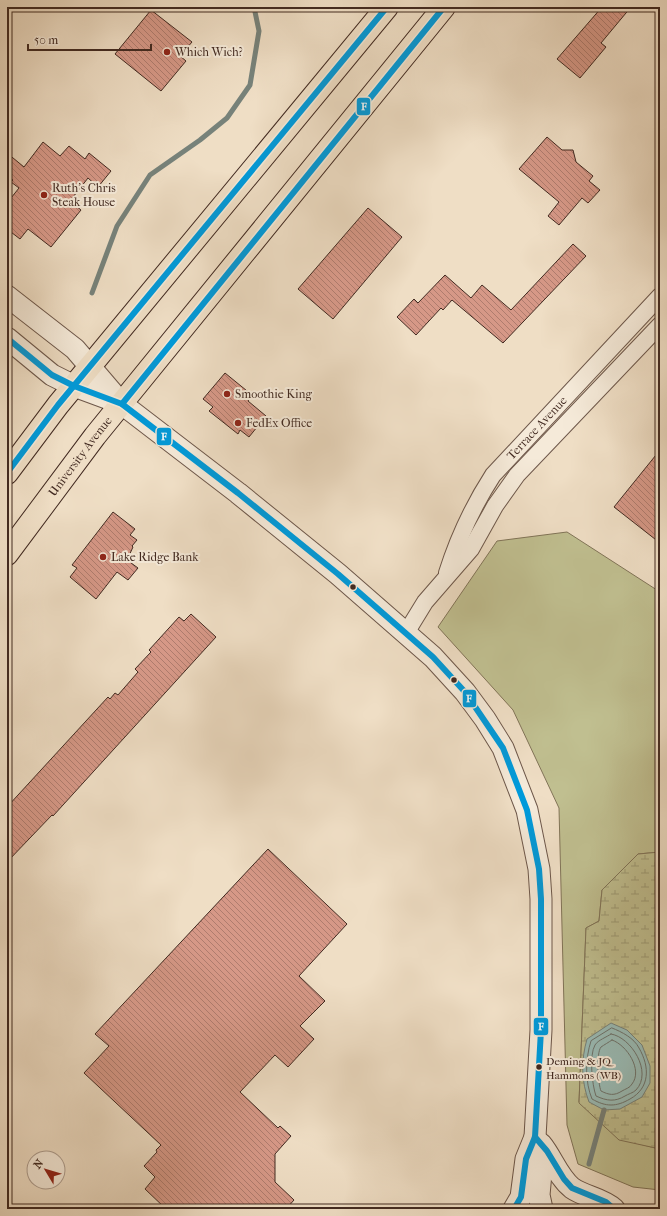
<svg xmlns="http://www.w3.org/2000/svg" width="667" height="1216" font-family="'IM FELL French Canon',serif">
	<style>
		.grass { fill: #c0bf90; stroke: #817458 }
		.wetland { fill: url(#wetland-marsh); stroke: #817458 }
		.water { fill: #9abcb6; stroke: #77827a }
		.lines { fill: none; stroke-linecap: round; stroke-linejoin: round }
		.shore { stroke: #6e736c; stroke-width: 1 }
		.stream { stroke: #77827a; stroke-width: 5 }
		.building { fill: url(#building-back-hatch); stroke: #422a21 }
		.minor-casing { stroke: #6d574a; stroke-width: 18 }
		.tertiary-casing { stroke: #6d574a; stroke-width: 23 }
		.primary-casing { stroke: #422a21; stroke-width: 24 }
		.minor { stroke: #f5ead9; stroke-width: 16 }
		.tertiary { stroke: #f5ead9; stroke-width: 21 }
		.primary { stroke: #efdec5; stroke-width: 22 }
		.bus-1-casing { stroke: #f5ead9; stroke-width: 9 }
		.bus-1 { stroke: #009ada; stroke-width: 6 }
		.poi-dot { fill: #8f2418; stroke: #f5ead9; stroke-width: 1.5 }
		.bus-dot { fill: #422a21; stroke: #f5ead9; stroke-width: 1.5 }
		.labels { text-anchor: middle; stroke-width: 4; stroke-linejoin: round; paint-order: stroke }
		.bus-label { font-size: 11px; fill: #422a21; stroke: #f5ead9; text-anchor: start }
		.poi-label { font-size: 12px; fill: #422a21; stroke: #f5ead9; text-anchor: start }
		.street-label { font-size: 12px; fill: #422a21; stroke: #f5ead9 }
		.line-badge { stroke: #f5ead9; stroke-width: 1.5 }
		.badge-label { font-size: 11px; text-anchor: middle; font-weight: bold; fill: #fff }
	</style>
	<defs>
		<pattern id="wetland-marsh" width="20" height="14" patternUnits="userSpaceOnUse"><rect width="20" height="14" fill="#c0bf90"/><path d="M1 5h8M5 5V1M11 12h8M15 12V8" fill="none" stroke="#9e9b75"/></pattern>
		<pattern id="building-back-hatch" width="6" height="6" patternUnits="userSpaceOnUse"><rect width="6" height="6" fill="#d69887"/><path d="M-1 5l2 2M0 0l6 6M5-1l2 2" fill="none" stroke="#af7c6e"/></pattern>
	</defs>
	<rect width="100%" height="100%" fill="#efdec5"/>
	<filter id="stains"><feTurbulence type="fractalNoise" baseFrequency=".005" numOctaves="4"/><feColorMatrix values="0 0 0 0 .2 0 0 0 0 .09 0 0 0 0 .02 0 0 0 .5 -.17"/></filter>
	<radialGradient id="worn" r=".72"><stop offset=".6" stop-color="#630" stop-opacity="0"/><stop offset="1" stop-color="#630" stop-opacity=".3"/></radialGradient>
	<!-- grass -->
	<path class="grass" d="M 567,532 L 660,592 L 660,852 L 638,854 L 602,890 L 599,921 L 586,928 L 579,1102 L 619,1139 L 660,1149 L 660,1190 L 633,1187 L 578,1164 L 567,1125 L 559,808 L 513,710 L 438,627 L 497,541 Z"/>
	<!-- wetland -->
	<path class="wetland" d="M 660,852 L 660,1149 L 619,1140 L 579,1103 L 586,928 L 599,921 L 602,890 L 638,854 Z"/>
	<!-- water -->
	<path class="water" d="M 611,1023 L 627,1030 L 642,1045 L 650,1066 L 650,1083 L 642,1097 L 620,1109 L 604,1110 L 589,1102 C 581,1081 581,1060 587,1039 Z"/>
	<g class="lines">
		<!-- shore -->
		<g class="shore">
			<path d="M 612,1028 C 622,1032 634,1038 639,1048 C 650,1067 650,1088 630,1099 C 616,1107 606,1107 592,1099 C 585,1082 585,1059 591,1041 Z"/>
			<path d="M 611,1034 C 631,1037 653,1072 636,1090 C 633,1093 628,1094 625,1096 C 615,1102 607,1101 596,1096 C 592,1085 589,1055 595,1045 C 598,1040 607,1037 611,1034 Z"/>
			<path d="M 612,1040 C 627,1045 643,1070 632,1084 C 630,1088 625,1089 622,1091 C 614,1096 609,1095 601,1091 C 598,1084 596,1053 601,1047 C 604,1045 609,1042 612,1040 Z"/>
		</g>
		<!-- stream -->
		<g class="stream">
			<path d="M 92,293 L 117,226 L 150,175 L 200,140 L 227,118 L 250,85 L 259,31 L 254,7"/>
			<path d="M 589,1164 L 604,1110"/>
		</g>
	</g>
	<!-- building -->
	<g class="building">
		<path d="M 602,7 L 631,7 L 601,43 L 606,47 L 580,78 L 557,59 Z"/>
		<path d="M 151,10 L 192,42 L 180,56 L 186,61 L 161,91 L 115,54 Z"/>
		<path d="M 547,137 L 562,150 L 573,150 L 576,162 L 593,176 L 589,181 L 600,190 L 588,203 L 582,198 L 559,225 L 548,216 L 559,202 L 519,169 Z"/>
		<path d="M 43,142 L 60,156 L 69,146 L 85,159 L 89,153 L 111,171 L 98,187 L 88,178 L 70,201 L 81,210 L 51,247 L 28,229 L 20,239 L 7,229 L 7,203 L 19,188 L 11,182 L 13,180 L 7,176 L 7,153 L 24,167 Z"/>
		<path d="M 368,208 L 402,237 L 333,319 L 298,289 Z"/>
		<path d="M 573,244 L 586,256 L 503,343 L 452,300 L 443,310 L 441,308 L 416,335 L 397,317 L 414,299 L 418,303 L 445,275 L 471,298 L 482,285 L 511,310 Z"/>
		<path d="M 225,373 L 252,395 L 248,401 L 266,416 L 249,437 L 240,430 L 238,434 L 209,411 L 213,407 L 203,399 Z"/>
		<path d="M 660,450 L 660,543 L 614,507 Z"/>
		<path d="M 113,512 L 135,529 L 130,535 L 137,540 L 132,546 L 133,547 L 127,560 L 138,568 L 128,580 L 117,572 L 96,599 L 70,577 L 77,568 L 72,565 Z"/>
		<path d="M 191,614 L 216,637 L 53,816 L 52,815 L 7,862 L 7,807 L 108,697 L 110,699 L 115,693 L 118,695 L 138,672 L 135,669 L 151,652 L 149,650 L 179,617 L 184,621 Z"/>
		<path d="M 268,849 L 347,924 L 299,976 L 325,1001 L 300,1026 L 314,1039 L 288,1067 L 275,1055 L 240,1092 L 278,1128 L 280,1126 L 291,1136 L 275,1154 L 275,1182 L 294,1200 L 286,1209 L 166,1209 L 145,1189 L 155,1177 L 144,1166 L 157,1152 L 156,1150 L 161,1145 L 84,1073 L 109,1046 L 95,1034 Z"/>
	</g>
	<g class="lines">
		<!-- minor casing -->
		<g class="minor-casing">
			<g id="minor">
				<path id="s1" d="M 447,573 C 458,538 473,506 493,475 L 660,296"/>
				<path d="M 406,633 L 425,602 L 471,549 L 495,506 L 517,475 L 660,325"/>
			</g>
		</g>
		<!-- tertiary casing -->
		<g class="tertiary-casing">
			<g id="tertiary">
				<path d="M 7,296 L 75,349 L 122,404 L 238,493 L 338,574 L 433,657 L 465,692 L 485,719 L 503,748 L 527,810 L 539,869 L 541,899 L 541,1030 L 535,1137 L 542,1162 L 539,1195 L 542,1209"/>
				<path d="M 7,338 L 52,375 L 74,386 L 120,403"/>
				<path d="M 541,1144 C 552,1157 558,1177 572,1188 C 585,1197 602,1198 614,1209"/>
				<path d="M 514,1209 L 521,1197 L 526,1159 L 535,1137"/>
			</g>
		</g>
		<!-- primary casing -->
		<g class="primary-casing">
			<g id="primary">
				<path d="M 7,473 L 58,405 L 387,7"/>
				<path id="s2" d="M 7,554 L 95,436 L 444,7"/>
			</g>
		</g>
		<!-- minor -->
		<use href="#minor" class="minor"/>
		<!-- tertiary -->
		<use href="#tertiary" class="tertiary"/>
		<!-- primary -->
		<use href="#primary" class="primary"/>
		<!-- bus-1 casing -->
		<g class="bus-1-casing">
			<g id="bus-1">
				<path d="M 7,338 L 52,375 L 74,386 L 122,404 L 238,493 L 338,574 L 433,657 L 465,692 L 503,748 L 527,810 L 539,869 L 541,899 L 541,1030 L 535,1137 L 526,1159 L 521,1197 L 514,1209"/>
				<path d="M 122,404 L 444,7"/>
				<path d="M 7,473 L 58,405 L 387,7"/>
				<path d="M 535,1137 L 547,1151 L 564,1179 L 572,1188 L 606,1202 L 614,1209"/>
			</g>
		</g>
		<!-- bus-1 -->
		<use href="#bus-1" class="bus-1"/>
	</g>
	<!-- markers -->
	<g class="poi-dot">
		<circle cx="167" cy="52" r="4"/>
		<circle cx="44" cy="195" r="4"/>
		<circle cx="227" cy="394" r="4"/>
		<circle cx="238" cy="423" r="4"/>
		<circle cx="103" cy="557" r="4"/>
	</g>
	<g class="bus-dot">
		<circle cx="353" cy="587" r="3.5"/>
		<circle cx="454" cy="680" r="3.5"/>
		<circle cx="539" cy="1067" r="3.5"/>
	</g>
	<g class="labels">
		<!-- bus labels -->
		<g class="bus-label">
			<text x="546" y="1065">Deming &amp; JQ<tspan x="546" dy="14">Hammons (WB)</tspan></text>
		</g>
		<!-- poi labels -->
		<g class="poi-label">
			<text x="175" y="56">Which Wich?</text>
			<text x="52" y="192">Ruth's Chris<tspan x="52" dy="14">Steak House</tspan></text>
			<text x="235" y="398">Smoothie King</text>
			<text x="246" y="427">FedEx Office</text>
			<text x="111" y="561">Lake Ridge Bank</text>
		</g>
		<!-- street labels -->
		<g class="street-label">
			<text dy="4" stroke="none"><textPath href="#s1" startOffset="173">Terrace Avenue</textPath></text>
			<text dy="4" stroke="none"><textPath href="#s2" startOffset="122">University Avenue</textPath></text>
		</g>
	</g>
	<g class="line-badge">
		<rect x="356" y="97" width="15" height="19" rx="4" fill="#009ada"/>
		<rect x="156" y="427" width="16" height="19" rx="4" fill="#009ada"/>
		<rect x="462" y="689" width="15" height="19" rx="4" fill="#009ada"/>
		<rect x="533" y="1017" width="16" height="19" rx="4" fill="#009ada"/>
	</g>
	<g class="badge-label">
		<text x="364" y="110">F</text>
		<text x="164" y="440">F</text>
		<text x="469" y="702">F</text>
		<text x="541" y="1030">F</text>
	</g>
	<!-- margin -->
	<rect width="667" height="1216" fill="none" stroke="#efdec5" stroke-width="24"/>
	<rect x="8" y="8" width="651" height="1200" fill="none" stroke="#422a21" stroke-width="2"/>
	<rect x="12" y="12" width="643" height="1192" fill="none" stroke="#422a21"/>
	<!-- north arrow -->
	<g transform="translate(46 1170) rotate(308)"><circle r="19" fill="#f5ead9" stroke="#ad9d8f"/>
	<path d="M0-3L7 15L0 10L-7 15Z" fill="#8f2418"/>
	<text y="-6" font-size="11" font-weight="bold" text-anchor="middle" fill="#422a21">N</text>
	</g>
	<!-- scale -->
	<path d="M28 44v6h123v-6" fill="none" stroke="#422a21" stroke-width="2"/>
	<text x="34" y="44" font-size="12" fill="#422a21" stroke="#f5ead9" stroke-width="3" paint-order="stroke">50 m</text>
	<rect width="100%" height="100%" filter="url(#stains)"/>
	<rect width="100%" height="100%" fill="url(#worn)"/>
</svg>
